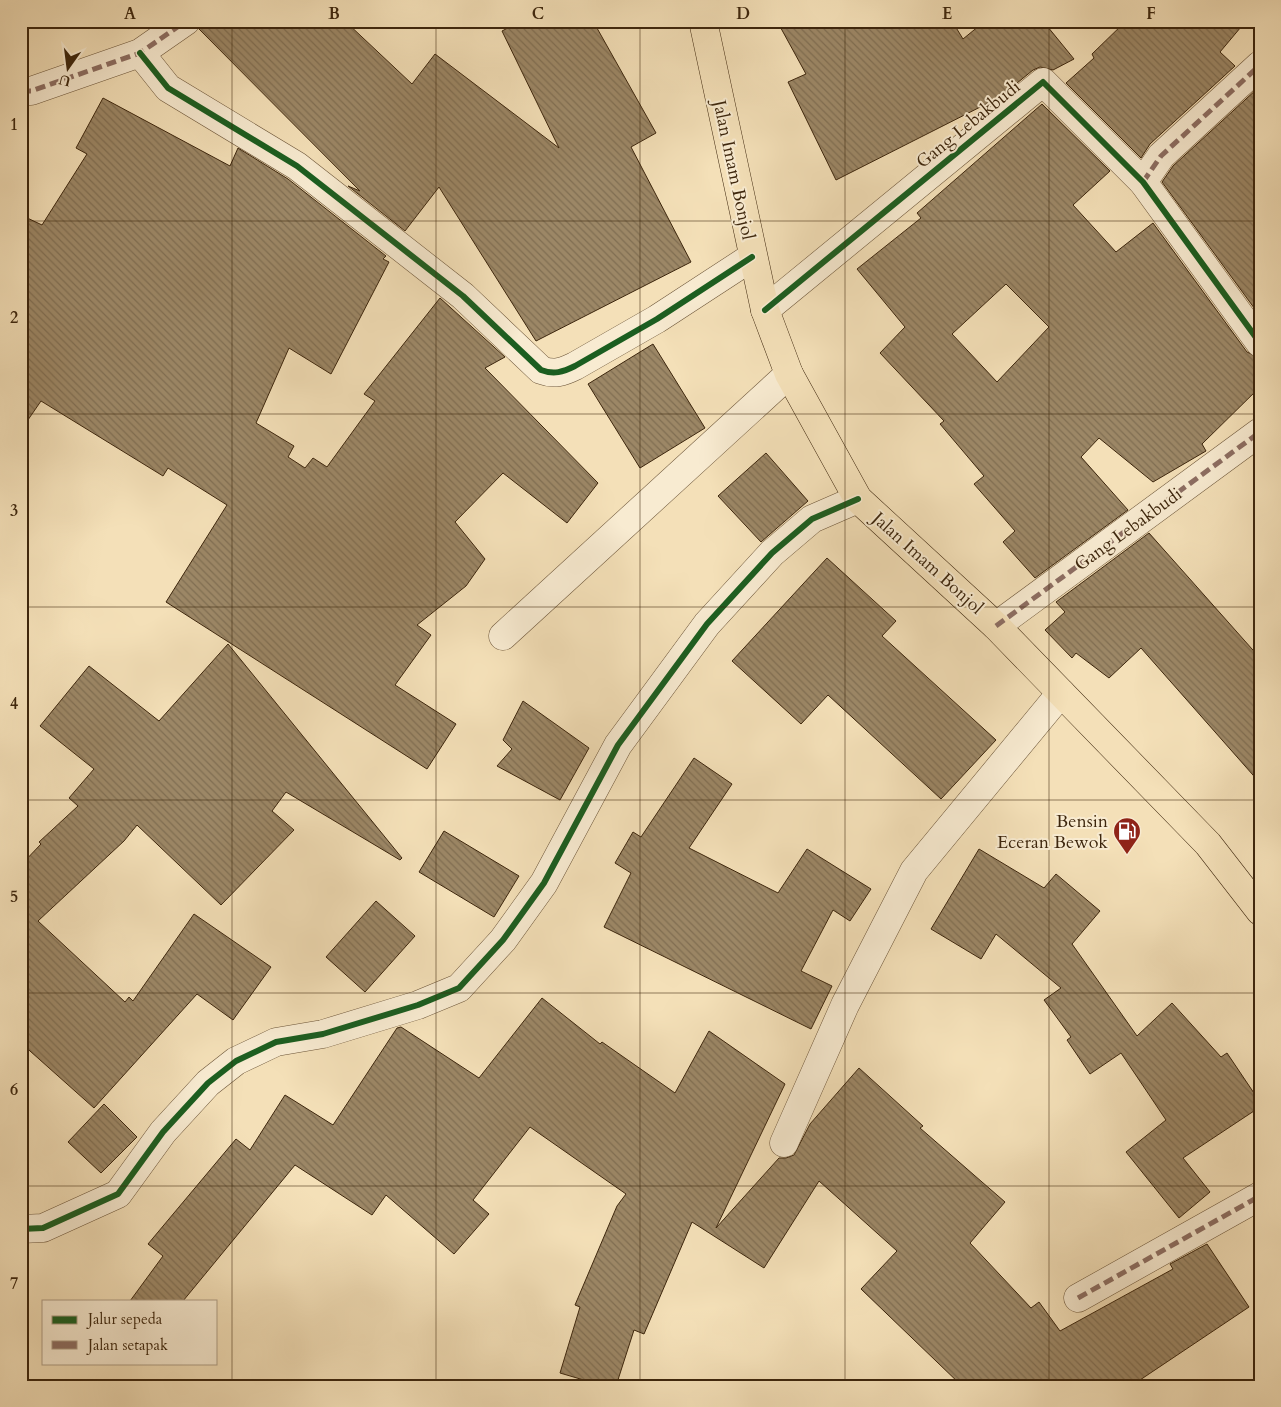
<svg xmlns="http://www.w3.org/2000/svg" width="1281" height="1407" font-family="Cardo,serif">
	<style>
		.building { fill: url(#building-back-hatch); stroke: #3d260d; fill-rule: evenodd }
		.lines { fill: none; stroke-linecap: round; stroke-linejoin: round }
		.minor-casing { stroke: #6b5438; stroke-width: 29 }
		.highway-casing { stroke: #3d260d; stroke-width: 29 }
		.minor { stroke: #f8ebd1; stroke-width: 28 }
		.highway { stroke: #f4e0b8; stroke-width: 28 }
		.quiet { stroke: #8d6e63; stroke-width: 5; stroke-dasharray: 10 5; stroke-linecap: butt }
		.cycleway-casing { stroke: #f8ebd1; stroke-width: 9 }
		.cycleway { stroke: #1b5e20; stroke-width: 6 }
		.grid { fill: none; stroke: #3d260d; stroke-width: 1; stroke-opacity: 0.55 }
		.labels { text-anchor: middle; stroke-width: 4; stroke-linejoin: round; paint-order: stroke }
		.street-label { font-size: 18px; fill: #3d260d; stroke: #f8ebd1 }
		.poi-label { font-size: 18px; fill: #3d260d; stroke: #f8ebd1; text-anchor: end }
		.neatline { fill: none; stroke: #3d260d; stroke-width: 2 }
		.grid-label { font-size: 16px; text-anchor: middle; font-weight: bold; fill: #3d260d }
	</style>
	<defs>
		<pattern id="building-back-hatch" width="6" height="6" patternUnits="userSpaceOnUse" patternTransform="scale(1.25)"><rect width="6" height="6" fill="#9c8766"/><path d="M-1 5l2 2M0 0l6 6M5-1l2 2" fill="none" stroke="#806e52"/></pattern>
	</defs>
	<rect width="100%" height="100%" fill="#f4e0b8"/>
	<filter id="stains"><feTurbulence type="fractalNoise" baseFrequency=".004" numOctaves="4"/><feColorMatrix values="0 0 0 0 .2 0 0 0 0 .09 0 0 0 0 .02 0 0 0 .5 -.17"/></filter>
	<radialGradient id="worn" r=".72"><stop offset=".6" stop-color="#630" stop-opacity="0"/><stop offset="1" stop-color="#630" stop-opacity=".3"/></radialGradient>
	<!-- building -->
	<g class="building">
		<path d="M 201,21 L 345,21 L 412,84 L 435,54 L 559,148 L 502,31 L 521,21 L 593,21 L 656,133 L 631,147 L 691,262 L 536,341 L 439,187 L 405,231 L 348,186 L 360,191 L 199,29 Z"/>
		<path d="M 777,21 L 952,21 L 963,39 L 985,21 L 1043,21 L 1074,59 L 1053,70 L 1040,67 L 1033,70 L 1000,97 L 836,180 L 788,82 L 806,74 Z"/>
		<path d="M 1126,21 L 1246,21 L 1220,52 L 1235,66 L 1150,144 L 1141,158 L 1066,83 L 1094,58 L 1092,54 Z"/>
		<path d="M 1258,88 L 1260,90 L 1260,316 L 1162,182 L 1173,166 Z"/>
		<path d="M 103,98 L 230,166 L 238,148 L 288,179 L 386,256 L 383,259 L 389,262 L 331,374 L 289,348 L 256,423 L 294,446 L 288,457 L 305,468 L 313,458 L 327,467 L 375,401 L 364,394 L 440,298 L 505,357 L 485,368 L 598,483 L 567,523 L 503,473 L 455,522 L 485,559 L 466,586 L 417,625 L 431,635 L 395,685 L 456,724 L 427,769 L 166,602 L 227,505 L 168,468 L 163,476 L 41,401 L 21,430 L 21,215 L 42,225 L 87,154 L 76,148 Z"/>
		<path d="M 1042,104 L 1110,171 L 1073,205 L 1116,252 L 1153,223 L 1247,352 L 1260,358 L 1260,387 L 1202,444 L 1206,451 L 1153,482 L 1099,438 L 1081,457 L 1128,510 L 1035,578 L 1003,542 L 1015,531 L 974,484 L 984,476 L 940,424 L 944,421 L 880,353 L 905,327 L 857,269 L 921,218 L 917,213 ZM 1006,284 L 1049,327 L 997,382 L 952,334 Z"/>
		<path d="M 653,344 L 705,428 L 640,468 L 588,384 Z"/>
		<path d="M 766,453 L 808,501 L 761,542 L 718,496 Z"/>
		<path d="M 1149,533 L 1260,658 L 1260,783 L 1141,648 L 1109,678 L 1076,653 L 1072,658 L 1045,630 L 1065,612 L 1056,602 Z"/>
		<path d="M 827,558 L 896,621 L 882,636 L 996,740 L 941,799 L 828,695 L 801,724 L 732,661 Z"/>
		<path d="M 228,644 L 402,858 L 400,860 L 286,792 L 272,811 L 294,830 L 221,905 L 137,825 L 124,841 L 38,921 L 125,1002 L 129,997 L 133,1001 L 194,914 L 271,967 L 233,1020 L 197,994 L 94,1108 L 21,1043 L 21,865 L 41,844 L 39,842 L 78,806 L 69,798 L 94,769 L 40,726 L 89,666 L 159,721 Z"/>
		<path d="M 523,701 L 589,748 L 560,800 L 497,766 L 512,749 L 503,740 Z"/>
		<path d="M 694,758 L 732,784 L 689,848 L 778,893 L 807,849 L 871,889 L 850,921 L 833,910 L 801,971 L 832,986 L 811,1029 L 604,927 L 631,873 L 615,863 L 633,832 L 641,837 Z"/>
		<path d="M 444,831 L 519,876 L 494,917 L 419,872 Z"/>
		<path d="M 979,849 L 1044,888 L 1056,874 L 1100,911 L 1072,944 L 1137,1036 L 1172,1003 L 1221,1057 L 1227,1053 L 1260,1102 L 1260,1107 L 1183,1158 L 1210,1192 L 1179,1218 L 1126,1152 L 1166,1120 L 1121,1053 L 1090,1074 L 1067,1040 L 1071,1037 L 1044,1000 L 1061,988 L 996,934 L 981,959 L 931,929 Z"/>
		<path d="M 376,901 L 415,936 L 365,992 L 326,957 Z"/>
		<path d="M 542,998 L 600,1044 L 602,1042 L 675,1093 L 709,1031 L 785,1084 L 716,1228 L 779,1158 L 786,1158 L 794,1155 L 810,1124 L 859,1068 L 923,1126 L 920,1128 L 1005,1202 L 970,1243 L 1031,1308 L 1039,1302 L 1060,1331 L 1173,1269 L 1170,1264 L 1207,1244 L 1249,1307 L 1131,1386 L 962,1386 L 861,1289 L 897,1251 L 819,1181 L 764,1268 L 692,1222 L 644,1334 L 634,1330 L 616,1386 L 604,1386 L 560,1373 L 580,1307 L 575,1305 L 617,1206 L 626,1194 L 530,1127 L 473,1200 L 489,1214 L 454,1254 L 386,1195 L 372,1215 L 295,1165 L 183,1301 L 130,1301 L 163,1256 L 148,1244 L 236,1139 L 250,1150 L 285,1095 L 333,1125 L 397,1028 L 401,1027 L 479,1078 Z"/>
		<path d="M 104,1104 L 137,1137 L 101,1173 L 68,1142 Z"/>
	</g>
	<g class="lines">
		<!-- minor casing -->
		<g class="minor-casing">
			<g id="minor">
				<path d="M 140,53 L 168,88 L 297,166 L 463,296 L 541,370 C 554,375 563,372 575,366 L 657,319 L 752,257"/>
				<path d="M 21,91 L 31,91 L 140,53 L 186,21"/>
				<path d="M 1143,182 L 1161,156 L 1260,65"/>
				<path d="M 765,310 L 1043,82 L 1143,182 L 1260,343"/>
				<path d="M 996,626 L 1260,432"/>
				<path d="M 503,636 L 789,374"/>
				<path d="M 784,1143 L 845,1005 L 914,871 L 1061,693"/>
				<path d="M 21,1229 L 43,1228 L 118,1194 L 163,1132 L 208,1083 L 236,1061 L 276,1042 L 323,1034 L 418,1005 L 459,988 L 503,940 L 544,883 L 618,745 L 707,624 L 772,553 L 812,519 L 858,499"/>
				<path d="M 1078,1298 L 1260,1196"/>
			</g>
		</g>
		<!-- highway casing -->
		<g class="highway-casing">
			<path id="highway" d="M 703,21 L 765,310 L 789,374 L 858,499 L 996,626 L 1208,844 L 1260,911"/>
		</g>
		<!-- minor -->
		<use href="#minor" class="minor"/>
		<!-- highway -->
		<use href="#highway" class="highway"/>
		<!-- quiet -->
		<g class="quiet">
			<path d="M 21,91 L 31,91 L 140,53 L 186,21"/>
			<path d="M 1143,182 L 1161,156 L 1260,65"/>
			<path d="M 996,626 L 1260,432"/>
			<path d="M 1078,1298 L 1260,1196"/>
		</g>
		<!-- cycleway casing -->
		<g class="cycleway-casing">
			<g id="cycleway">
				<path d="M 140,53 L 168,88 L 297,166 L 463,296 L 541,370 C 554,375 563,372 575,366 L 657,319 L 752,257"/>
				<path d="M 765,310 L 1043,82 L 1143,182 L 1260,343"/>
				<path d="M 21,1229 L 43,1228 L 118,1194 L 163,1132 L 208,1083 L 236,1061 L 276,1042 L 323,1034 L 418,1005 L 459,988 L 503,940 L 544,883 L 618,745 L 707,624 L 772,553 L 812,519 L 858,499"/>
			</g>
		</g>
		<!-- cycleway -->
		<use href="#cycleway" class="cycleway"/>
	</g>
	<!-- grid -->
	<path class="grid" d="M 232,21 L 232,1386M 436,21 L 436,1386M 640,21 L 640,1386M 845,21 L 845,1386M 1049,21 L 1049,1386M 21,221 L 1260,221M 21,414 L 1260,414M 21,607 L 1260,607M 21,800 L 1260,800M 21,993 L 1260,993M 21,1186 L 1260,1186"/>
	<!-- icons -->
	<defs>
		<g id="fuel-pin" transform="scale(1.4375)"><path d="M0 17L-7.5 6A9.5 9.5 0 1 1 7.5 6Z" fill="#8f2418" stroke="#f8ebd1"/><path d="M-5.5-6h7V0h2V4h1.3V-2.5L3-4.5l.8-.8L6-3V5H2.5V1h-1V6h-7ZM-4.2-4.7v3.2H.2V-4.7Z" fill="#fff"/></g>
	</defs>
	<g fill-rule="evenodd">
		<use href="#fuel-pin" x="1127" y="831"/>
	</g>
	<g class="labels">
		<!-- street labels -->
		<g class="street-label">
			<text transform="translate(968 124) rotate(-39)" y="6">Gang Lebakbudi</text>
			<text transform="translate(734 170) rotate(78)" y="6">Jalan Imam Bonjol</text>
			<text transform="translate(1128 529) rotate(-36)" y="6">Gang Lebakbudi</text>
			<text transform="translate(928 563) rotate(42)" y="6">Jalan Imam Bonjol</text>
		</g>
		<!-- poi labels -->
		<g class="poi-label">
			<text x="1108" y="827">Bensin<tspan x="1108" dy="21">Eceran Bewok</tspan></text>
		</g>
	</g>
	<!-- margin -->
	<rect width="1281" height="1407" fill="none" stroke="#f4e0b8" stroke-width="55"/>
	<!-- legend -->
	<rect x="42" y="1300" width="175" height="65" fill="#f8ebd1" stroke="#ad9c83"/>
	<rect x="52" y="1316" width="25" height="8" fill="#1b5e20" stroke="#ad9c83"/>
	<text x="88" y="1324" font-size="15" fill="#3d260d">Jalur sepeda</text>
	<rect x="52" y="1341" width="25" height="8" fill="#8d6e63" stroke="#ad9c83"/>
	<text x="88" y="1350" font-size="15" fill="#3d260d">Jalan setapak</text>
	<!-- north arrow -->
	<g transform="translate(68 68) rotate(194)" stroke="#f8ebd1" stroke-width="4" paint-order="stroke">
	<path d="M0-4L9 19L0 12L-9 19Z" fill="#3d260d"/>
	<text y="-8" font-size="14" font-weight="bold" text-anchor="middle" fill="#3d260d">U</text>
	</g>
	<rect x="28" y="28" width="1226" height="1352" class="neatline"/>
	<g class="grid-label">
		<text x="130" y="19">A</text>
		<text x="334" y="19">B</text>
		<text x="538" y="19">C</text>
		<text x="743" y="19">D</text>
		<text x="947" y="19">E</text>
		<text x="1151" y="19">F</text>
		<text x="14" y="130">1</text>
		<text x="14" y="323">2</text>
		<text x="14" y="516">3</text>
		<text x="14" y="709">4</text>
		<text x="14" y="902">5</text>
		<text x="14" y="1095">6</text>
		<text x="14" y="1289">7</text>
	</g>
	<rect width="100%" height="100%" filter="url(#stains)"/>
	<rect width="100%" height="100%" fill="url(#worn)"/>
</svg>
